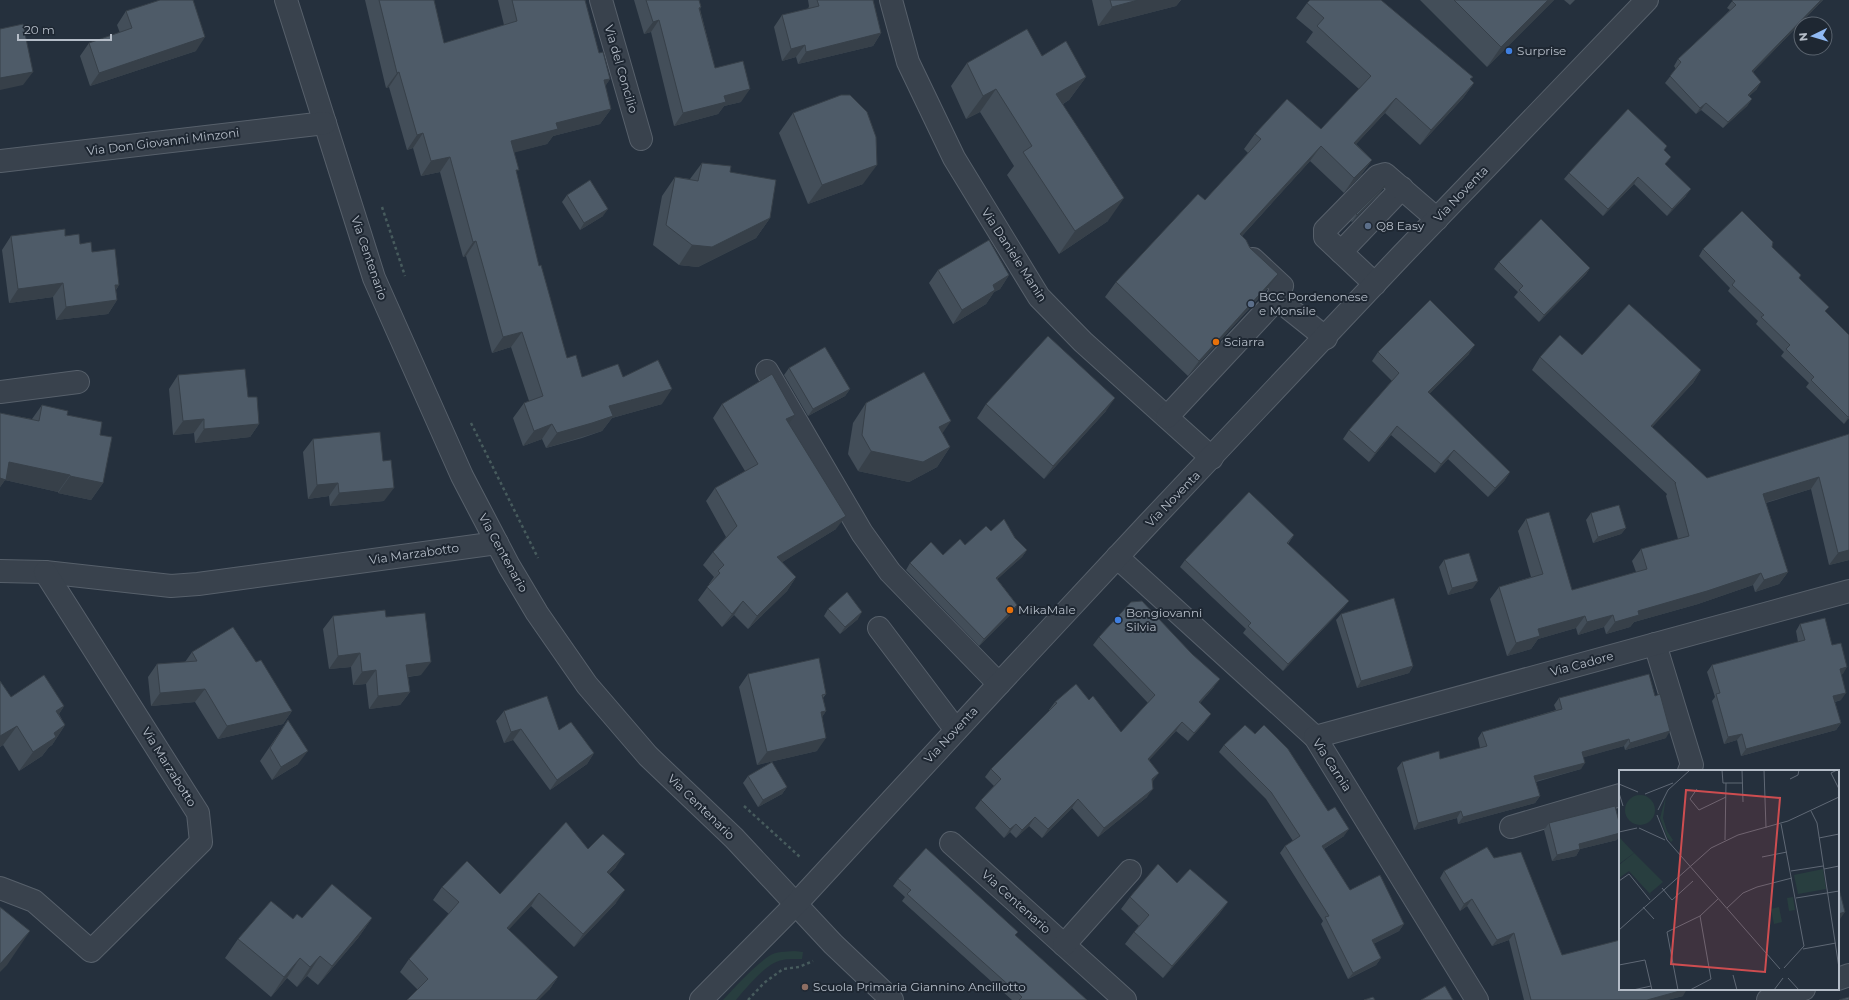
<svg xmlns="http://www.w3.org/2000/svg" width="1849" height="1000" font-family="Montserrat,sans-serif">
	<style>
		.grass { fill: #283e3f }
		.lines { fill: none; stroke-linecap: round; stroke-linejoin: round }
		.minor-casing { stroke: #57606b; stroke-width: 24 }
		.path { stroke: #475b5d; stroke-width: 2.5; stroke-dasharray: 3 3; stroke-linecap: butt }
		.minor { stroke: #39424d; stroke-width: 22 }
		.wall { fill: #434e59 }
		.shaded-wall { fill: #374049 }
		.building { fill: #4e5b68; stroke: #374049 }
		.shop-dot { fill: #3f7fe0; stroke: #1e2732; stroke-width: 1.5 }
		.service-dot { fill: #5c6f8a; stroke: #1e2732; stroke-width: 1.5 }
		.food-dot { fill: #e8710a; stroke: #1e2732; stroke-width: 1.5 }
		.education-dot { fill: #8d6e63; stroke: #1e2732; stroke-width: 1.5 }
		.labels { text-anchor: middle; stroke-width: 4; stroke-linejoin: round; paint-order: stroke }
		.poi-label { font-size: 12px; fill: #b5bdc8; stroke: #1e2732; text-anchor: start }
		.street-label { font-size: 12px; fill: #b5bdc8; stroke: #1e2732 }
		.inset-road { fill: none; stroke: #5f6875; stroke-width: 1 }
		.view { fill: #ce4d50; fill-opacity: 0.15; stroke: #ce4d50; stroke-width: 2 }
		.inset-edge { fill: none; stroke: #b5bdc8; stroke-width: 2 }
	</style>
	<rect width="100%" height="100%" fill="#25303d"/>
	<!-- grass -->
	<path class="grass" d="M 794,951 L 803,952 L 802,959 C 794,959 782,958 774,963 C 762,969 745,989 736,1000 L 723,1000 C 736,986 753,967 769,956 C 776,951 786,952 794,951 Z"/>
	<g class="lines">
		<!-- minor casing -->
		<g class="minor-casing">
			<g id="minor">
				<path d="M 286,0 L 374,278 L 462,476 L 509,566 L 537,613 L 587,685 L 648,756 L 734,838 L 833,944 L 892,1000"/>
				<path d="M 601,0 L 641,139"/>
				<path d="M 891,0 L 908,62 L 954,158 L 1039,297 L 1083,342 L 1212,458"/>
				<path d="M 0,161 L 325,123"/>
				<path d="M 1341,252 L 1402,188"/>
				<path d="M 1375,284 L 1325,237 L 1325,230 L 1378,176 L 1385,174 L 1437,219"/>
				<path d="M 1277,299 L 1326,338"/>
				<path d="M 767,371 L 862,533 L 890,572 L 999,684"/>
				<path d="M 0,392 L 78,382"/>
				<path d="M 1167,417 L 1277,299 L 1282,286 L 1253,259"/>
				<path d="M 1117,557 L 1315,737 L 1477,1000"/>
				<path d="M 0,571 L 45,572 L 171,586 L 198,584 L 497,543"/>
				<path d="M 879,628 L 956,730"/>
				<path d="M 1655,644 L 1692,765 L 1689,771"/>
				<path d="M 1315,737 L 1849,591"/>
				<path d="M 1511,827 L 1620,795"/>
				<path d="M 951,843 L 1125,1000"/>
				<path d="M 0,888 L 34,901 L 91,951 L 201,842 L 198,813 L 45,572"/>
				<path d="M 1064,945 L 1130,871"/>
				<path d="M 1838,979 L 1849,975"/>
				<path d="M 701,1000 L 795,905 L 999,684 L 1148,524 L 1400,257 L 1647,0"/>
				<path d="M 1768,1000 L 1804,989"/>
			</g>
		</g>
		<!-- path -->
		<g class="path">
			<path d="M 382,207 L 405,276"/>
			<path d="M 471,423 L 538,558"/>
			<path d="M 744,806 L 800,857"/>
			<path d="M 748,1000 L 764,983 L 783,969 L 799,967 L 813,961"/>
		</g>
		<!-- minor -->
		<use href="#minor" class="minor"/>
	</g>
	<!-- wall -->
	<g class="wall">
		<path d="M 365,0 L 434,0 L 444,43 L 504,25 L 498,0 L 585,0 L 599,53 L 610,79 L 605,86 L 611,109 L 600,124 L 553,136 L 547,144 L 514,152 L 516,173 L 539,266 L 567,358 L 582,377 L 623,377 L 662,404 L 612,418 L 602,431 L 582,438 L 546,448 L 542,439 L 523,446 L 513,418 L 524,403 L 529,401 L 511,347 L 492,353 L 466,256 L 463,257 L 440,172 L 421,176 L 413,148 L 407,150 L 389,87 L 386,88 Z"/>
		<path d="M 634,0 L 699,0 L 701,7 L 700,9 L 715,68 L 741,102 L 724,106 L 718,114 L 674,126 L 651,32 L 644,34 Z"/>
		<path d="M 808,0 L 873,0 L 881,33 L 873,46 L 798,64 L 796,57 L 782,61 L 774,27 L 782,15 L 808,9 L 809,6 Z"/>
		<path d="M 1092,0 L 1181,0 L 1176,6 L 1098,26 Z"/>
		<path d="M 1420,0 L 1554,0 L 1487,67 Z"/>
		<path d="M 1564,0 L 1575,0 L 1570,5 Z"/>
		<path d="M 1733,0 L 1823,0 L 1753,72 L 1757,89 L 1749,96 L 1752,99 L 1747,106 L 1723,128 L 1701,110 L 1696,114 L 1665,83 L 1676,69 L 1674,66 L 1678,59 L 1730,10 L 1727,8 Z"/>
		<path d="M 1307,3 L 1470,80 L 1474,83 L 1463,98 L 1420,145 L 1385,113 L 1356,144 L 1372,160 L 1361,175 L 1344,193 L 1310,161 L 1242,236 L 1267,289 L 1188,376 L 1105,297 L 1116,282 L 1205,200 L 1248,153 L 1244,149 L 1255,134 L 1321,129 L 1359,89 L 1306,42 L 1313,32 L 1296,18 Z"/>
		<path d="M 126,11 L 196,51 L 90,86 L 80,56 L 89,43 L 120,33 L 117,25 Z"/>
		<path d="M 1042,56 L 1086,77 L 1069,100 L 1063,104 L 1108,221 L 1059,254 L 1007,175 L 1014,166 L 980,112 L 966,119 L 951,86 L 967,63 Z"/>
		<path d="M 793,113 L 863,184 L 808,204 L 779,133 Z"/>
		<path d="M 1664,150 L 1665,165 L 1686,196 L 1667,216 L 1634,184 L 1603,216 L 1564,179 L 1569,173 Z"/>
		<path d="M 702,163 L 730,172 L 770,218 L 756,238 L 698,267 L 679,265 L 653,245 L 662,196 L 675,177 L 690,179 Z"/>
		<path d="M 1385,186 L 1380,193 L 1352,222 L 1351,221 L 1356,214 Z"/>
		<path d="M 567,195 L 603,216 L 580,230 L 562,202 Z"/>
		<path d="M 11,236 L 65,236 L 80,244 L 92,252 L 119,285 L 116,290 L 117,300 L 108,314 L 56,320 L 53,297 L 9,303 L 2,250 Z"/>
		<path d="M 1772,247 L 1799,278 L 1825,312 L 1849,335 L 1849,418 L 1844,424 L 1806,387 L 1809,383 L 1781,356 L 1784,352 L 1756,324 L 1758,321 L 1728,291 L 1730,288 L 1699,256 L 1703,249 Z"/>
		<path d="M 1499,262 L 1590,268 L 1586,274 L 1539,322 L 1514,297 L 1518,292 L 1494,269 Z"/>
		<path d="M 938,270 L 1009,275 L 1000,289 L 994,292 L 986,304 L 953,324 L 929,283 Z"/>
		<path d="M 1378,352 L 1469,354 L 1429,394 L 1510,472 L 1504,481 L 1488,497 L 1448,459 L 1435,473 L 1391,435 L 1369,462 L 1343,439 L 1349,430 L 1392,381 L 1372,361 Z"/>
		<path d="M 1582,355 L 1701,370 L 1693,383 L 1652,427 L 1707,478 L 1849,434 L 1849,560 L 1829,565 L 1811,489 L 1766,503 L 1788,572 L 1779,584 L 1755,592 L 1753,585 L 1698,604 L 1634,622 L 1630,627 L 1606,634 L 1604,627 L 1578,635 L 1576,628 L 1538,639 L 1531,649 L 1507,656 L 1490,599 L 1499,587 L 1531,577 L 1518,531 L 1526,519 L 1572,590 L 1636,572 L 1632,561 L 1641,549 L 1678,539 L 1666,496 L 1667,494 L 1532,370 L 1540,357 Z"/>
		<path d="M 789,368 L 850,389 L 845,396 L 808,416 L 784,375 Z"/>
		<path d="M 178,375 L 248,397 L 259,424 L 250,437 L 195,443 L 194,433 L 173,435 L 169,389 Z"/>
		<path d="M 866,403 L 942,433 L 950,447 L 937,467 L 909,482 L 858,471 L 848,454 L 853,423 Z"/>
		<path d="M 722,404 L 789,424 L 836,529 L 782,562 L 796,577 L 787,591 L 748,629 L 734,615 L 722,627 L 698,600 L 709,585 L 709,584 L 714,577 L 703,565 L 713,552 L 726,537 L 706,501 L 715,488 L 745,471 L 713,418 Z"/>
		<path d="M 986,404 L 1106,411 L 1044,479 L 977,418 Z"/>
		<path d="M 42,405 L 67,415 L 100,435 L 103,483 L 91,500 L 58,493 L 58,492 L 5,480 L 0,487 L 0,413 L 32,419 Z"/>
		<path d="M 313,439 L 384,501 L 330,506 L 329,496 L 308,499 L 303,452 Z"/>
		<path d="M 1591,513 L 1626,528 L 1621,534 L 1593,543 L 1586,520 Z"/>
		<path d="M 991,531 L 1015,538 L 1027,550 L 1022,557 L 997,579 L 1017,605 L 1013,612 L 979,646 L 906,570 L 910,563 L 943,555 L 965,545 Z"/>
		<path d="M 1294,535 L 1288,544 L 1349,601 L 1344,607 L 1283,671 L 1243,633 L 1246,629 L 1180,567 L 1185,560 Z"/>
		<path d="M 1444,560 L 1473,588 L 1448,595 L 1439,567 Z"/>
		<path d="M 828,609 L 858,619 L 840,634 L 824,616 Z"/>
		<path d="M 1341,614 L 1413,666 L 1409,673 L 1357,688 L 1336,620 Z"/>
		<path d="M 333,616 L 386,617 L 421,675 L 408,677 L 410,692 L 400,705 L 369,709 L 366,684 L 353,685 L 351,667 L 329,669 L 323,629 Z"/>
		<path d="M 1800,624 L 1832,645 L 1843,674 L 1841,674 L 1841,700 L 1835,702 L 1841,723 L 1836,730 L 1741,756 L 1737,740 L 1724,744 L 1712,701 L 1715,697 L 1707,672 L 1712,665 L 1798,642 L 1796,631 Z"/>
		<path d="M 1099,637 L 1214,687 L 1200,703 L 1205,722 L 1188,741 L 1176,731 L 1149,760 L 1153,781 L 1147,797 L 1098,837 L 1072,808 L 1042,838 L 1029,826 L 1016,838 L 1010,832 L 1004,838 L 975,808 L 981,800 L 994,786 L 985,777 L 991,769 L 1050,711 L 1049,710 L 1055,702 L 1089,700 L 1121,732 L 1148,703 L 1093,645 Z"/>
		<path d="M 192,652 L 256,662 L 292,711 L 283,724 L 218,739 L 195,702 L 151,706 L 148,677 L 157,664 L 185,662 Z"/>
		<path d="M 748,674 L 826,694 L 823,698 L 826,711 L 822,717 L 817,751 L 757,765 L 739,687 Z"/>
		<path d="M 0,681 L 11,697 L 64,706 L 59,714 L 65,725 L 52,745 L 49,747 L 42,756 L 19,771 L 3,745 L 0,747 Z"/>
		<path d="M 1559,698 L 1666,738 L 1625,750 L 1624,746 L 1584,757 L 1581,769 L 1536,782 L 1540,796 L 1535,803 L 1458,824 L 1457,818 L 1414,830 L 1397,768 L 1402,762 L 1440,759 L 1480,748 L 1478,738 L 1482,732 L 1556,710 L 1554,705 Z"/>
		<path d="M 504,711 L 559,730 L 594,753 L 587,764 L 550,790 L 513,740 L 504,743 L 496,721 Z"/>
		<path d="M 288,720 L 298,764 L 272,780 L 260,761 Z"/>
		<path d="M 1224,745 L 1328,811 L 1344,836 L 1324,849 L 1350,890 L 1404,924 L 1399,931 L 1373,944 L 1381,958 L 1376,965 L 1348,979 L 1321,924 L 1323,921 L 1280,853 L 1285,846 L 1293,841 L 1266,799 L 1219,752 Z"/>
		<path d="M 748,776 L 787,787 L 782,794 L 758,807 L 743,783 Z"/>
		<path d="M 1549,823 L 1617,840 L 1580,849 L 1576,856 L 1552,861 L 1544,830 Z"/>
		<path d="M 588,849 L 616,867 L 609,874 L 616,903 L 574,947 L 531,906 L 508,929 L 558,977 L 549,990 L 418,990 L 400,972 L 409,959 L 449,914 L 433,900 L 442,887 L 500,894 Z"/>
		<path d="M 1444,871 L 1562,955 L 1683,996 L 1667,1000 L 1524,1000 L 1509,940 L 1492,946 L 1467,906 L 1460,911 L 1440,878 Z"/>
		<path d="M 898,879 L 1018,932 L 1015,935 L 1087,1000 L 1012,1000 L 902,901 L 905,897 L 893,886 Z"/>
		<path d="M 1177,883 L 1228,902 L 1219,914 L 1163,978 L 1125,944 L 1134,932 L 1139,926 L 1121,909 L 1130,897 Z"/>
		<path d="M 302,918 L 372,918 L 358,938 L 318,985 L 307,976 L 297,987 L 287,978 L 271,997 L 225,958 L 238,939 L 293,919 Z"/>
	</g>
	<!-- shaded-wall -->
	<g class="shaded-wall">
		<path d="M 1138,0 L 1181,0 L 1176,6 L 1098,26 L 1112,7 Z"/>
		<path d="M 1548,0 L 1554,0 L 1487,67 L 1501,47 Z"/>
		<path d="M 1821,0 L 1823,0 L 1747,78 L 1752,71 Z"/>
		<path d="M 659,20 L 651,32 L 644,34 L 653,22 Z"/>
		<path d="M 881,33 L 873,46 L 798,64 L 806,52 Z"/>
		<path d="M 205,37 L 196,51 L 90,86 L 99,73 Z"/>
		<path d="M 805,45 L 796,57 L 782,61 L 791,49 Z"/>
		<path d="M 33,72 L 23,85 L 0,90 L 0,78 Z"/>
		<path d="M 399,72 L 389,87 L 386,88 L 397,73 Z"/>
		<path d="M 1086,77 L 1069,100 L 1040,117 L 1056,94 Z"/>
		<path d="M 610,79 L 600,94 L 604,80 Z"/>
		<path d="M 1761,82 L 1757,89 L 1743,102 L 1748,95 Z"/>
		<path d="M 1474,83 L 1463,98 L 1420,145 L 1431,130 Z"/>
		<path d="M 750,89 L 741,102 L 724,106 L 718,114 L 674,126 L 683,113 L 724,96 Z"/>
		<path d="M 996,89 L 980,112 L 966,119 L 983,96 Z"/>
		<path d="M 1396,98 L 1385,113 L 1343,158 L 1354,143 Z"/>
		<path d="M 1752,99 L 1747,106 L 1723,128 L 1728,122 Z"/>
		<path d="M 1706,103 L 1701,110 L 1696,114 L 1700,108 Z"/>
		<path d="M 611,109 L 600,124 L 553,136 L 547,144 L 501,156 L 511,141 L 556,123 Z"/>
		<path d="M 423,133 L 413,148 L 407,150 L 417,135 Z"/>
		<path d="M 1321,146 L 1310,161 L 1230,249 L 1240,234 Z"/>
		<path d="M 450,157 L 440,172 L 421,176 L 431,161 Z"/>
		<path d="M 1372,160 L 1361,175 L 1344,193 L 1354,178 Z"/>
		<path d="M 877,165 L 863,184 L 808,204 L 822,185 Z"/>
		<path d="M 1638,177 L 1634,184 L 1603,216 L 1608,209 Z"/>
		<path d="M 1385,186 L 1380,193 L 1352,222 L 1357,215 Z"/>
		<path d="M 1691,189 L 1686,196 L 1667,216 L 1672,209 Z"/>
		<path d="M 1124,198 L 1108,221 L 1059,254 L 1075,231 Z"/>
		<path d="M 608,209 L 603,216 L 580,230 L 584,223 Z"/>
		<path d="M 770,218 L 756,238 L 698,267 L 679,265 L 692,245 Z"/>
		<path d="M 476,241 L 466,256 L 463,257 L 473,242 Z"/>
		<path d="M 1590,268 L 1586,274 L 1539,322 L 1544,315 Z"/>
		<path d="M 1278,274 L 1267,289 L 1188,376 L 1199,361 Z"/>
		<path d="M 1009,275 L 1000,289 L 994,292 L 986,304 L 953,324 L 962,310 L 993,285 Z"/>
		<path d="M 63,283 L 53,297 L 9,303 L 18,289 Z"/>
		<path d="M 115,285 L 119,285 L 110,298 Z"/>
		<path d="M 117,300 L 108,314 L 56,320 L 66,307 Z"/>
		<path d="M 522,332 L 511,347 L 492,353 L 503,337 Z"/>
		<path d="M 1475,345 L 1469,354 L 1422,401 L 1428,392 Z"/>
		<path d="M 1701,370 L 1693,383 L 1642,438 L 1651,426 Z"/>
		<path d="M 672,389 L 662,404 L 612,418 L 602,431 L 546,448 L 557,433 L 609,406 Z"/>
		<path d="M 850,389 L 845,396 L 808,416 L 813,409 Z"/>
		<path d="M 1115,398 L 1106,411 L 1044,479 L 1053,466 Z"/>
		<path d="M 795,415 L 786,428 L 786,419 Z"/>
		<path d="M 1849,416 L 1849,418 L 1844,424 Z"/>
		<path d="M 204,419 L 194,433 L 173,435 L 183,421 Z"/>
		<path d="M 951,421 L 937,441 L 939,427 Z"/>
		<path d="M 259,424 L 250,437 L 195,443 L 204,429 Z"/>
		<path d="M 552,424 L 542,439 L 523,446 L 534,431 Z"/>
		<path d="M 1397,426 L 1391,435 L 1369,462 L 1375,453 Z"/>
		<path d="M 950,447 L 937,467 L 909,482 L 858,471 L 871,451 Z"/>
		<path d="M 1454,450 L 1448,459 L 1435,473 L 1441,464 Z"/>
		<path d="M 9,462 L 70,475 L 58,492 L 5,480 L 0,487 L 0,475 Z"/>
		<path d="M 1510,472 L 1504,481 L 1488,497 L 1495,488 Z"/>
		<path d="M 70,476 L 103,483 L 91,500 L 58,493 Z"/>
		<path d="M 1819,477 L 1811,489 L 1754,506 L 1763,494 Z"/>
		<path d="M 338,483 L 329,496 L 308,499 L 317,485 Z"/>
		<path d="M 394,488 L 384,501 L 330,506 L 339,493 Z"/>
		<path d="M 846,516 L 836,529 L 768,571 L 777,557 Z"/>
		<path d="M 1626,528 L 1621,534 L 1593,543 L 1598,537 Z"/>
		<path d="M 1027,550 L 1022,557 L 991,585 L 996,578 Z"/>
		<path d="M 1849,550 L 1849,560 L 1829,565 L 1838,553 Z"/>
		<path d="M 1788,572 L 1779,584 L 1755,592 L 1764,580 Z"/>
		<path d="M 1761,573 L 1753,585 L 1698,604 L 1634,622 L 1630,627 L 1606,634 L 1615,622 L 1638,611 Z"/>
		<path d="M 796,577 L 787,591 L 748,629 L 757,616 Z"/>
		<path d="M 1478,581 L 1473,588 L 1448,595 L 1452,588 Z"/>
		<path d="M 743,601 L 734,615 L 722,627 L 732,614 Z"/>
		<path d="M 1349,601 L 1344,607 L 1283,671 L 1288,664 Z"/>
		<path d="M 1017,605 L 1013,612 L 979,646 L 984,639 Z"/>
		<path d="M 862,612 L 858,619 L 840,634 L 845,627 Z"/>
		<path d="M 1613,615 L 1604,627 L 1578,635 L 1587,622 Z"/>
		<path d="M 1585,616 L 1576,628 L 1538,639 L 1531,649 L 1507,656 L 1516,643 L 1538,629 Z"/>
		<path d="M 360,653 L 351,667 L 329,669 L 338,656 Z"/>
		<path d="M 431,662 L 421,675 L 397,678 L 406,665 Z"/>
		<path d="M 1413,666 L 1409,673 L 1357,688 L 1361,681 Z"/>
		<path d="M 1847,667 L 1843,674 L 1835,676 L 1840,669 Z"/>
		<path d="M 376,670 L 366,684 L 353,685 L 362,672 Z"/>
		<path d="M 1220,679 L 1214,687 L 1193,711 L 1199,702 Z"/>
		<path d="M 205,689 L 195,702 L 151,706 L 160,693 Z"/>
		<path d="M 410,692 L 400,705 L 369,709 L 378,696 Z"/>
		<path d="M 1846,693 L 1841,700 L 1829,703 L 1833,696 Z"/>
		<path d="M 64,706 L 51,726 L 56,711 Z"/>
		<path d="M 292,711 L 283,724 L 218,739 L 227,726 Z"/>
		<path d="M 826,711 L 817,724 L 821,712 Z"/>
		<path d="M 1211,714 L 1205,722 L 1188,741 L 1194,733 Z"/>
		<path d="M 1182,722 L 1176,731 L 1142,768 L 1148,759 Z"/>
		<path d="M 1841,723 L 1836,730 L 1741,756 L 1746,749 Z"/>
		<path d="M 65,725 L 52,745 L 49,747 L 42,756 L 19,771 L 33,752 L 54,733 Z"/>
		<path d="M 17,726 L 3,745 L 0,747 L 0,736 Z"/>
		<path d="M 521,729 L 513,740 L 504,743 L 511,732 Z"/>
		<path d="M 1670,731 L 1666,738 L 1625,750 L 1630,743 Z"/>
		<path d="M 1742,734 L 1737,740 L 1724,744 L 1728,737 Z"/>
		<path d="M 826,738 L 817,751 L 757,765 L 767,752 Z"/>
		<path d="M 1629,739 L 1624,746 L 1578,759 L 1582,752 Z"/>
		<path d="M 308,751 L 298,764 L 272,780 L 281,767 Z"/>
		<path d="M 594,753 L 587,764 L 550,790 L 557,780 Z"/>
		<path d="M 1585,763 L 1581,769 L 1529,783 L 1534,776 Z"/>
		<path d="M 1159,773 L 1153,781 L 1146,787 L 1152,779 Z"/>
		<path d="M 787,787 L 782,794 L 758,807 L 763,800 Z"/>
		<path d="M 1153,789 L 1147,797 L 1098,837 L 1104,828 Z"/>
		<path d="M 1540,796 L 1535,803 L 1458,824 L 1463,817 Z"/>
		<path d="M 1078,799 L 1072,808 L 1042,838 L 1048,829 Z"/>
		<path d="M 1461,811 L 1457,818 L 1414,830 L 1418,823 Z"/>
		<path d="M 1035,817 L 1029,826 L 1016,838 L 1022,830 Z"/>
		<path d="M 1016,824 L 1010,832 L 1004,838 L 1010,829 Z"/>
		<path d="M 1349,829 L 1344,836 L 1317,853 L 1322,846 Z"/>
		<path d="M 1620,833 L 1620,835 L 1617,840 L 1576,850 L 1580,849 L 1576,856 L 1552,861 L 1557,855 L 1579,844 Z"/>
		<path d="M 625,854 L 616,867 L 598,885 L 607,872 Z"/>
		<path d="M 625,890 L 616,903 L 574,947 L 583,934 Z"/>
		<path d="M 539,893 L 531,906 L 498,941 L 507,928 Z"/>
		<path d="M 1472,899 L 1467,906 L 1460,911 L 1464,904 Z"/>
		<path d="M 1228,902 L 1219,914 L 1163,978 L 1172,966 Z"/>
		<path d="M 1845,912 L 1840,919 L 1838,919 L 1838,914 Z"/>
		<path d="M 372,918 L 358,938 L 318,985 L 332,966 Z"/>
		<path d="M 1404,924 L 1399,931 L 1367,947 L 1372,940 Z"/>
		<path d="M 30,931 L 7,965 L 0,972 L 0,964 Z"/>
		<path d="M 1514,933 L 1509,940 L 1492,946 L 1497,940 Z"/>
		<path d="M 320,956 L 307,976 L 297,987 L 310,967 Z"/>
		<path d="M 300,958 L 287,978 L 271,997 L 284,977 Z"/>
		<path d="M 1381,958 L 1376,965 L 1348,979 L 1353,973 Z"/>
		<path d="M 558,977 L 549,990 L 539,1000 L 536,1000 Z"/>
		<path d="M 1687,989 L 1683,996 L 1667,1000 L 1647,1000 Z"/>
	</g>
	<!-- building -->
	<g class="building">
		<path d="M 160,0 L 193,0 L 205,37 L 99,73 L 89,43 L 132,28 L 126,11 Z"/>
		<path d="M 379,0 L 434,0 L 444,43 L 517,21 L 512,0 L 585,0 L 599,53 L 603,52 L 610,79 L 604,80 L 611,109 L 556,123 L 558,129 L 511,141 L 519,170 L 516,170 L 539,266 L 541,265 L 567,358 L 576,355 L 582,377 L 618,364 L 623,377 L 658,360 L 672,389 L 609,406 L 613,416 L 592,423 L 557,433 L 552,424 L 534,431 L 524,403 L 543,396 L 522,332 L 503,337 L 476,241 L 473,242 L 450,157 L 431,161 L 423,133 L 417,135 L 399,72 L 397,73 Z"/>
		<path d="M 646,0 L 699,0 L 701,7 L 699,8 L 715,68 L 743,61 L 750,89 L 724,96 L 726,102 L 683,113 L 659,20 L 653,22 Z"/>
		<path d="M 817,0 L 873,0 L 881,33 L 806,52 L 805,45 L 791,49 L 782,15 L 819,6 Z"/>
		<path d="M 1110,0 L 1138,0 L 1112,7 Z"/>
		<path d="M 1310,0 L 1381,0 L 1473,77 L 1470,79 L 1474,83 L 1431,130 L 1396,98 L 1354,143 L 1372,160 L 1354,178 L 1321,146 L 1240,234 L 1246,240 L 1250,248 L 1278,274 L 1199,361 L 1116,282 L 1198,194 L 1205,200 L 1261,139 L 1255,134 L 1287,99 L 1321,129 L 1371,76 L 1317,26 L 1324,18 L 1307,3 Z"/>
		<path d="M 1454,0 L 1548,0 L 1501,47 Z"/>
		<path d="M 1733,0 L 1821,0 L 1752,71 L 1761,82 L 1748,95 L 1752,99 L 1728,122 L 1706,103 L 1700,108 L 1670,76 L 1681,62 L 1678,59 L 1736,5 L 1732,1 Z"/>
		<path d="M 23,24 L 33,72 L 0,78 L 0,29 Z"/>
		<path d="M 1027,29 L 1042,56 L 1066,41 L 1086,77 L 1056,94 L 1124,198 L 1075,231 L 1023,152 L 1032,146 L 996,89 L 983,96 L 967,63 Z"/>
		<path d="M 841,95 L 850,95 L 867,112 L 876,137 L 877,165 L 822,185 L 793,113 Z"/>
		<path d="M 1628,109 L 1667,146 L 1664,150 L 1671,157 L 1665,164 L 1691,189 L 1672,209 L 1638,177 L 1608,209 L 1569,173 Z"/>
		<path d="M 702,163 L 731,166 L 730,172 L 776,180 L 770,218 L 712,247 L 692,245 L 666,225 L 675,177 L 698,181 Z"/>
		<path d="M 590,180 L 608,209 L 584,223 L 567,195 Z"/>
		<path d="M 1384,186 L 1385,186 L 1357,215 L 1356,214 Z"/>
		<path d="M 1742,211 L 1773,242 L 1772,247 L 1801,275 L 1799,278 L 1829,307 L 1825,311 L 1849,335 L 1849,416 L 1848,417 L 1811,380 L 1814,377 L 1786,349 L 1790,345 L 1761,317 L 1764,315 L 1732,285 L 1735,281 L 1703,249 Z"/>
		<path d="M 1541,219 L 1590,268 L 1544,315 L 1519,290 L 1523,286 L 1499,262 Z"/>
		<path d="M 65,229 L 65,236 L 79,234 L 80,244 L 91,242 L 92,252 L 115,249 L 119,285 L 115,285 L 117,300 L 66,307 L 63,283 L 18,289 L 11,236 Z"/>
		<path d="M 989,240 L 1009,275 L 993,285 L 995,290 L 962,310 L 938,270 Z"/>
		<path d="M 1430,300 L 1475,345 L 1428,392 L 1510,472 L 1495,488 L 1454,450 L 1441,464 L 1397,426 L 1375,453 L 1349,430 L 1399,373 L 1378,352 Z"/>
		<path d="M 1629,304 L 1701,370 L 1651,426 L 1707,478 L 1849,434 L 1849,550 L 1838,553 L 1819,477 L 1763,494 L 1788,572 L 1764,580 L 1761,573 L 1707,591 L 1638,611 L 1639,615 L 1615,622 L 1613,615 L 1587,622 L 1585,616 L 1538,629 L 1540,636 L 1516,643 L 1499,587 L 1543,574 L 1526,519 L 1549,512 L 1572,590 L 1647,569 L 1641,549 L 1689,536 L 1675,483 L 1676,483 L 1540,357 L 1560,335 L 1582,355 Z"/>
		<path d="M 1048,336 L 1115,398 L 1053,466 L 986,404 Z"/>
		<path d="M 825,347 L 850,389 L 813,409 L 789,368 Z"/>
		<path d="M 245,369 L 248,397 L 257,397 L 259,424 L 204,429 L 204,419 L 183,421 L 178,375 Z"/>
		<path d="M 924,372 L 951,421 L 939,427 L 950,447 L 923,462 L 871,451 L 862,435 L 866,403 Z"/>
		<path d="M 772,374 L 795,415 L 786,419 L 846,516 L 777,557 L 796,577 L 757,616 L 743,601 L 732,614 L 707,587 L 720,573 L 718,571 L 724,565 L 713,552 L 737,526 L 715,488 L 758,464 L 722,404 Z"/>
		<path d="M 42,405 L 68,411 L 67,415 L 102,422 L 100,435 L 112,437 L 103,483 L 70,476 L 70,475 L 9,462 L 6,480 L 0,478 L 0,413 L 39,421 Z"/>
		<path d="M 380,432 L 383,461 L 391,460 L 394,488 L 339,493 L 338,483 L 317,485 L 313,439 Z"/>
		<path d="M 1249,492 L 1294,535 L 1287,543 L 1349,601 L 1288,664 L 1248,626 L 1251,623 L 1185,560 Z"/>
		<path d="M 1619,505 L 1626,528 L 1598,537 L 1591,513 Z"/>
		<path d="M 1004,519 L 1015,538 L 1027,550 L 996,578 L 1017,605 L 984,639 L 910,563 L 931,542 L 943,555 L 960,539 L 965,545 L 986,526 L 991,531 Z"/>
		<path d="M 1469,553 L 1478,581 L 1452,588 L 1444,560 Z"/>
		<path d="M 847,592 L 862,612 L 845,627 L 828,609 Z"/>
		<path d="M 1394,598 L 1413,666 L 1361,681 L 1341,614 Z"/>
		<path d="M 1142,601 L 1192,654 L 1220,679 L 1199,702 L 1211,714 L 1194,733 L 1182,722 L 1148,759 L 1159,773 L 1152,779 L 1153,789 L 1104,828 L 1078,799 L 1048,829 L 1035,817 L 1022,830 L 1016,824 L 1010,829 L 981,800 L 1001,779 L 991,769 L 1057,703 L 1055,702 L 1076,684 L 1089,700 L 1093,696 L 1121,732 L 1155,695 L 1099,637 L 1131,602 Z"/>
		<path d="M 385,610 L 386,617 L 425,613 L 431,662 L 406,665 L 410,692 L 378,696 L 376,670 L 362,672 L 360,653 L 338,656 L 333,616 Z"/>
		<path d="M 1825,618 L 1832,645 L 1841,643 L 1847,667 L 1840,669 L 1846,693 L 1833,696 L 1841,723 L 1746,749 L 1742,734 L 1728,737 L 1716,694 L 1720,693 L 1712,665 L 1805,640 L 1800,624 Z"/>
		<path d="M 233,627 L 256,662 L 261,660 L 292,711 L 227,726 L 205,689 L 160,693 L 157,664 L 197,661 L 192,652 Z"/>
		<path d="M 819,658 L 826,694 L 822,695 L 826,711 L 821,712 L 826,738 L 767,752 L 748,674 Z"/>
		<path d="M 1649,674 L 1655,696 L 1660,694 L 1670,731 L 1630,743 L 1629,739 L 1582,752 L 1585,763 L 1534,776 L 1540,796 L 1463,817 L 1461,811 L 1418,823 L 1402,762 L 1439,751 L 1440,759 L 1487,746 L 1482,732 L 1562,709 L 1559,698 Z"/>
		<path d="M 44,675 L 64,706 L 56,711 L 65,725 L 54,733 L 56,737 L 33,752 L 17,726 L 0,736 L 0,681 L 11,697 Z"/>
		<path d="M 547,696 L 559,730 L 571,722 L 594,753 L 557,780 L 521,729 L 511,732 L 504,711 Z"/>
		<path d="M 288,720 L 308,751 L 281,767 L 270,748 Z"/>
		<path d="M 1245,725 L 1255,734 L 1264,725 L 1288,749 L 1328,811 L 1335,807 L 1349,829 L 1322,846 L 1350,890 L 1380,875 L 1404,924 L 1372,940 L 1381,958 L 1353,973 L 1325,917 L 1329,916 L 1285,846 L 1300,836 L 1271,792 L 1224,745 Z"/>
		<path d="M 772,762 L 787,787 L 763,800 L 748,776 Z"/>
		<path d="M 1615,806 L 1620,826 L 1620,833 L 1579,844 L 1580,849 L 1557,855 L 1549,823 Z"/>
		<path d="M 566,822 L 588,849 L 603,834 L 625,854 L 607,872 L 625,890 L 583,934 L 539,893 L 507,928 L 558,977 L 536,1000 L 407,1000 L 428,979 L 409,959 L 459,902 L 442,887 L 467,861 L 500,894 Z"/>
		<path d="M 1487,847 L 1494,858 L 1521,852 L 1562,955 L 1620,940 L 1620,989 L 1687,989 L 1647,1000 L 1531,1000 L 1514,933 L 1497,940 L 1472,899 L 1464,904 L 1444,871 Z"/>
		<path d="M 926,848 L 1018,932 L 1015,935 L 1087,1000 L 1019,1000 L 1022,997 L 907,894 L 911,890 L 898,879 Z"/>
		<path d="M 1158,864 L 1177,883 L 1190,869 L 1228,902 L 1172,966 L 1134,932 L 1149,915 L 1130,897 Z"/>
		<path d="M 332,884 L 372,918 L 332,966 L 320,956 L 310,967 L 300,958 L 284,977 L 238,939 L 271,901 L 293,919 L 297,914 L 302,918 Z"/>
		<path d="M 1838,885 L 1845,912 L 1838,914 Z"/>
		<path d="M 0,907 L 30,931 L 0,964 Z"/>
		<path d="M 1445,986 L 1453,1000 L 1421,1000 Z"/>
		<path d="M 1373,997 L 1375,1000 L 1364,1000 Z"/>
		<path d="M 1849,997 L 1849,1000 L 1839,1000 Z"/>
	</g>
	<!-- markers -->
	<g class="shop-dot">
		<circle cx="1509" cy="51" r="4"/>
		<circle cx="1118" cy="620" r="4"/>
	</g>
	<g class="service-dot">
		<circle cx="1368" cy="226" r="4"/>
		<circle cx="1251" cy="304" r="4"/>
	</g>
	<g class="food-dot">
		<circle cx="1216" cy="342" r="4"/>
		<circle cx="1010" cy="610" r="4"/>
	</g>
	<circle class="education-dot" cx="805" cy="987" r="4"/>
	<g class="labels">
		<!-- poi labels -->
		<g class="poi-label">
			<text x="1517" y="55">Surprise</text>
			<text x="1376" y="230">Q8 Easy</text>
			<text x="1259" y="301">BCC Pordenonese<tspan x="1259" dy="14">e Monsile</tspan></text>
			<text x="1224" y="346">Sciarra</text>
			<text x="1018" y="614">MikaMale</text>
			<text x="1126" y="617">Bongiovanni<tspan x="1126" dy="14">Silvia</tspan></text>
			<text x="813" y="991">Scuola Primaria Giannino Ancillotto</text>
		</g>
		<!-- street labels -->
		<g class="street-label">
			<text transform="translate(621 69) rotate(74)" y="4">Via del Concilio</text>
			<text transform="translate(163 142) rotate(-7)" y="4">Via Don Giovanni Minzoni</text>
			<text transform="translate(1461 194) rotate(-46)" y="4">Via Noventa</text>
			<text transform="translate(1014 255) rotate(57)" y="4">Via Daniele Manin</text>
			<text transform="translate(369 258) rotate(71)" y="4">Via Centenario</text>
			<text transform="translate(1173 499) rotate(-46)" y="4">Via Noventa</text>
			<text transform="translate(503 553) rotate(61)" y="4">Via Centenario</text>
			<text transform="translate(414 554) rotate(-8)" y="4">Via Marzabotto</text>
			<text transform="translate(1582 664) rotate(-15)" y="4">Via Cadore</text>
			<text transform="translate(951 735) rotate(-47)" y="4">Via Noventa</text>
			<text transform="translate(1332 765) rotate(57)" y="4">Via Carnia</text>
			<text transform="translate(169 767) rotate(58)" y="4">Via Marzabotto</text>
			<text transform="translate(701 807) rotate(44)" y="4">Via Centenario</text>
			<text transform="translate(1016 902) rotate(42)" y="4">Via Centenario</text>
		</g>
	</g>
	<!-- overview -->
	<g transform="translate(1619 770)">
		<rect width="220" height="220" fill="#25303d"/>
		<path d="M6 40a15 15 0 1 1 30 0a15 15 0 1 1-30 0ZM 47,26 L 44,48 L 48,61 L 54,70 L 52,72 L 48,67 L 41,48 ZM 0,67 L 15,83 L 0,94 ZM 174,127 L 176,140 L 170,141 L 168,128 ZM 160,137 L 163,152 L 155,154 L 152,139 Z" fill="#283e3f"/>
		<path d="M 15,83 L 44,112 L 31,123 L 32,125 L 10,101 L 0,108 L 0,95 ZM 204,99 L 207,119 L 179,124 L 175,105 Z" fill="#283e3f"/>
		<path class="inset-road" d="M 103,0 L 104,13 L 107,13M 123,0 L 124,32M 145,0 L 147,58M 218,0 L 212,3 L 220,19M 171,9 L 179,5 L 180,0M 0,14 L 19,22M 78,19 L 71,29 L 80,40 L 107,27M 0,23 L 4,36M 26,24 L 54,13M 39,40 L 49,20 L 71,0M 192,41 L 198,53 L 220,198M 38,45 L 48,70 L 161,199M 162,54 L 185,176 L 165,198M 20,58 L 46,70M 0,62 L 18,58M 200,68 L 220,64M 106,70 L 107,13 L 124,13M 143,87 L 168,82M 205,99 L 220,96M 172,101 L 204,96M 0,111 L 10,104 L 31,130M 43,118 L 53,130 L 74,111M 177,128 L 220,121M 24,137 L 35,149M 108,138 L 124,123 L 138,117 L 173,108M 0,160 L 92,78 L 119,65 L 169,51 L 220,27M 184,179 L 217,173M 0,195 L 26,190 L 33,220M 114,205 L 118,220M 169,208 L 180,220M 14,220 L 32,216M 59,220 L 48,162 L 81,146 L 99,129M 71,220 L 92,209 L 81,146M 155,220 L 164,208"/>
		<path class="view" d="M 67,20 L 161,28 L 146,202 L 52,194 Z"/>
		<rect width="220" height="220" class="inset-edge"/>
	</g>
	<!-- north arrow -->
	<g transform="translate(1813 36) rotate(265)"><circle r="19" fill="#1e2732" stroke="#5a636e"/>
	<path d="M0-3L7 15L0 10L-7 15Z" fill="#90b9f3"/>
	<text y="-6" font-size="11" font-weight="bold" text-anchor="middle" fill="#b5bdc8">N</text>
	</g>
	<!-- scale -->
	<path d="M18 34v6h93v-6" fill="none" stroke="#b5bdc8" stroke-width="2"/>
	<text x="24" y="34" font-size="12" fill="#b5bdc8" stroke="#1e2732" stroke-width="3" paint-order="stroke">20 m</text>
</svg>
